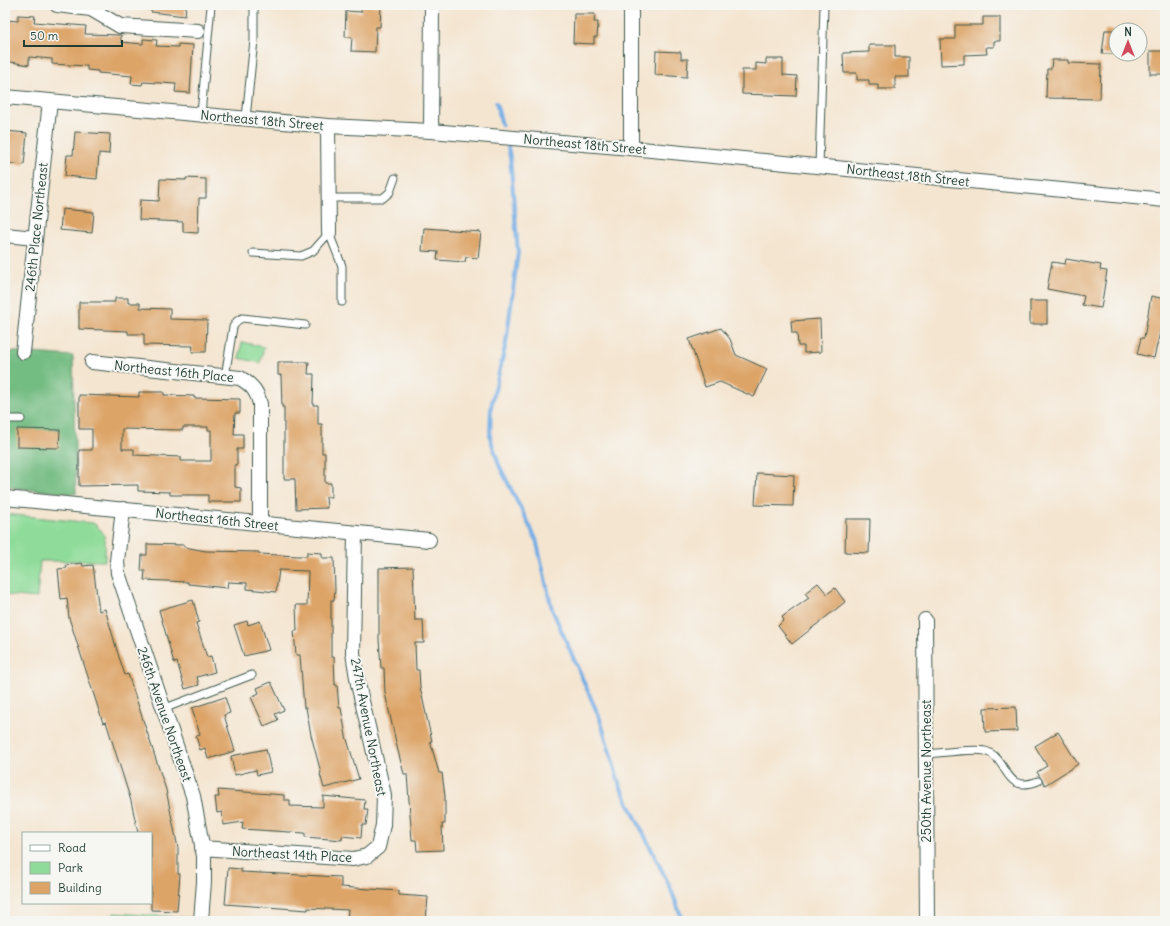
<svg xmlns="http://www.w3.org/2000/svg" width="1170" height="926" font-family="Delius,sans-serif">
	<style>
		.green { fill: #8fdc9a; stroke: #578c67 }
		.forest { fill: #73bc82; stroke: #497c5b }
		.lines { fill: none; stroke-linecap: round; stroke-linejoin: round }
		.stream { stroke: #75aee5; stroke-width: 4 }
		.building { fill: #dda467; fill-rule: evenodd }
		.lane-casing { stroke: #3f564b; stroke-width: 9 }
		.street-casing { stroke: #3f564b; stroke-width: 16 }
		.lane { stroke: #fff; stroke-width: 7 }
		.street { stroke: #fff; stroke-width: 14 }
		.labels { text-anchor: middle; stroke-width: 4; stroke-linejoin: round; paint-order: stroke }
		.street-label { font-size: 13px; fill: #1f3d34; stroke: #f6f6f2 }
	</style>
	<rect width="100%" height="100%" fill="#f6f6f2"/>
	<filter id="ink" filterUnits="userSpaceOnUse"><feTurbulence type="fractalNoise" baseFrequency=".025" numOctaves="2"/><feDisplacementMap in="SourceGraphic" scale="8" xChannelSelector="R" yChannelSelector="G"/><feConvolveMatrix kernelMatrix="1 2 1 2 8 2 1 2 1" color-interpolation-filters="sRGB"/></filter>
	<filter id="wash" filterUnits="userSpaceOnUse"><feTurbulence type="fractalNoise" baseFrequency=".012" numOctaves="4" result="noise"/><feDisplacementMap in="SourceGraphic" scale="16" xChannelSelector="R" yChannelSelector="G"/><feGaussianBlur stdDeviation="0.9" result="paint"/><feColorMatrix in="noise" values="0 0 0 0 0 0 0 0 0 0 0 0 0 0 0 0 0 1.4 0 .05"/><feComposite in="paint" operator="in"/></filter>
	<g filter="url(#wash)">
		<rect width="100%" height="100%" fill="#f4e5d0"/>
		<!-- green -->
		<g class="green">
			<path d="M 242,342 L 264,347 L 260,363 L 239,358 Z"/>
			<path d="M 5,514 L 93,523 C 109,534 105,543 105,561 L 40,561 L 37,598 L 5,595 Z"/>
			<path d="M 114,913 L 191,918 L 191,921 L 114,921 Z"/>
		</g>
		<!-- forest -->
		<path class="forest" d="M 5,298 L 7,298 L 5,351 L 73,356 L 76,494 L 5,487 Z"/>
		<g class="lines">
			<!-- stream -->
			<g class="stream">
				<path d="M 496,103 L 502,125"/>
				<path d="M 508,147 L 510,157 L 518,252 L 506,343 L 491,407 L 490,437 L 499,465 L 536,539 L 552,609 L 600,719 L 620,786 L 670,887 L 683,921"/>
			</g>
		</g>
		<g id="blocks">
			<!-- building -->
			<g class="building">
				<path d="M 151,5 L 186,5 L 185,16 L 151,12 Z"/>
				<path d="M 362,5 L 381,6 L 380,27 L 376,27 L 375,52 L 351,51 L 352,37 L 345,37 L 346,11 L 361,12 Z"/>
				<path d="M 574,14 L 595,14 L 594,22 L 598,22 L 597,37 L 594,37 L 594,44 L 573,43 Z"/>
				<path d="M 18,15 L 35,16 L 34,22 L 86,26 L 85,34 L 121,35 L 121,42 L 143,44 L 143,39 L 157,40 L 156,46 L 178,47 L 178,44 L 193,45 L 190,93 L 175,92 L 176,84 L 143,82 L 142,85 L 131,84 L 132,76 L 98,73 L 98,71 L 87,70 L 87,66 L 52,64 L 52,59 L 29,57 L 29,65 L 5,61 L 5,20 L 18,21 Z"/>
				<path d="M 983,17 L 1000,17 L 1000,41 L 994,41 L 994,47 L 986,47 L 987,54 L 964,55 L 964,64 L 941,65 L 940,39 L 955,39 L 955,25 L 983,25 Z"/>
				<path d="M 1105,30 L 1116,30 L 1116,54 L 1102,54 Z"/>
				<path d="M 869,45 L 895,45 L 895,57 L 909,57 L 909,77 L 895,77 L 895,89 L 878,89 L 878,85 L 869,85 L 869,80 L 857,80 L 857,73 L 844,73 L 843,53 L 869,52 Z"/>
				<path d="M 656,51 L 681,52 L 681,59 L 688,59 L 687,77 L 655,75 Z"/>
				<rect x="1150" y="51" width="15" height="23"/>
				<path d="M 766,59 L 783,59 L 783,75 L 797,76 L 796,96 L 742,94 L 742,70 L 756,70 L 756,63 L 766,64 Z"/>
				<path d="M 1052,60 L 1068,60 L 1068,63 L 1101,64 L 1100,99 L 1046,98 L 1047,69 L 1051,69 Z"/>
				<path d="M 5,131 L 27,133 L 24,165 L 5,163 Z"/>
				<path d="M 75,132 L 110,134 L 109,154 L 99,153 L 97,179 L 65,176 L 67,155 L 73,155 Z"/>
				<path d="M 186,178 L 206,179 L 206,198 L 199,198 L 198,233 L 183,232 L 183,222 L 139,220 L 140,200 L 159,201 L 160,179 L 186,180 Z"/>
				<path d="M 62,209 L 94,212 L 92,233 L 60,230 Z"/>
				<path d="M 424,228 L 481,232 L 478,258 L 466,257 L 465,262 L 437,260 L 438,252 L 422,251 Z"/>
				<path d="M 1066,259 L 1101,265 L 1100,270 L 1107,271 L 1101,308 L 1082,305 L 1084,296 L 1047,289 L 1052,262 L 1065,264 Z"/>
				<path d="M 1151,296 L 1165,299 L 1165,329 L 1161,328 L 1154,358 L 1137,354 L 1141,338 L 1144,338 Z"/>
				<path d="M 115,298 L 128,298 L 128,303 L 140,303 L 140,308 L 170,309 L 170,319 L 207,320 L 206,352 L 192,352 L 193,346 L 144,345 L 144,334 L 128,334 L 128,331 L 79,329 L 79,302 L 115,302 Z"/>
				<rect x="1030" y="301" width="17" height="23"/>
				<path d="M 820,319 L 821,352 L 804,353 L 804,346 L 798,346 L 797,333 L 792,333 L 791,321 Z"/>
				<path d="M 721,328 L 730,339 L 736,355 L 767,369 L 754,397 L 720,382 L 705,387 L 689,339 Z"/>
				<path d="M 278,362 L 309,362 L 308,374 L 314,374 L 313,405 L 318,405 L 318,424 L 322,424 L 322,453 L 325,453 L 325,483 L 331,483 L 331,497 L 326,497 L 327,508 L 296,509 L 295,479 L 284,479 L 284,407 L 282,407 L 281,375 L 278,375 Z"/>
				<path d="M 139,392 L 164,392 L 164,395 L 194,396 L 194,398 L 240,399 L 240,413 L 235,413 L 234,434 L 243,434 L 243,449 L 237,449 L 237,465 L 235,465 L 235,487 L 241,488 L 241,502 L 208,502 L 208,495 L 170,495 L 170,492 L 138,491 L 138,485 L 79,486 L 79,450 L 92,450 L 92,429 L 79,429 L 79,395 L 139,397 ZM 183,427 L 208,427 L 208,430 L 211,430 L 211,461 L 181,461 L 181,457 L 134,455 L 134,449 L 122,449 L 122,429 L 183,430 Z"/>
				<path d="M 17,429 L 60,430 L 59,448 L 17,447 Z"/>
				<path d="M 757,473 L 794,475 L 793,506 L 755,505 Z"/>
				<path d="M 846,519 L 870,519 L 869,553 L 845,552 Z"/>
				<path d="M 147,544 L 184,545 L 184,547 L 206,551 L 259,552 L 259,554 L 298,556 L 307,556 L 307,552 L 322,553 L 322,558 L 334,558 L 335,590 L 334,600 L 331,600 L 331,657 L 334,657 L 335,685 L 337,685 L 339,708 L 341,708 L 346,736 L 359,779 L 324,788 L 320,774 L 321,773 L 311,735 L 306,708 L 304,708 L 300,655 L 296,655 L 294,631 L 297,631 L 296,605 L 307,605 L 308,571 L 279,570 L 276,592 L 247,589 L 247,583 L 228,582 L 227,588 L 188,584 L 188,582 L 144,580 L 145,571 L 141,571 L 142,555 L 147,555 Z"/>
				<path d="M 82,563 L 83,566 L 93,565 L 99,611 L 105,609 L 119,657 L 125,675 L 128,674 L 166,790 L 178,848 L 178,874 L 180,874 L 177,911 L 151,910 L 151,833 L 138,833 L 131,801 L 106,722 L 103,723 L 69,618 L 67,598 L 61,599 L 58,569 L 67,568 L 66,565 Z"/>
				<path d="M 413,567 L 415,620 L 423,620 L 424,643 L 415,643 L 416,670 L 419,670 L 420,687 L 432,741 L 430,741 L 439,773 L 442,773 L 445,796 L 445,824 L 442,824 L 443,850 L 417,851 L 416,840 L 412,840 L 407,774 L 404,774 L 398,751 L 385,693 L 384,668 L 381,668 L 379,639 L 379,568 Z"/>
				<path d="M 818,583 L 827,594 L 835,588 L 845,602 L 792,644 L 778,626 L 784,620 L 782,617 L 809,598 L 805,593 Z"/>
				<path d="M 193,600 L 199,622 L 196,623 L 207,657 L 211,656 L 215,672 L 197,677 L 199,685 L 185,689 L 177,662 L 174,663 L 159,610 Z"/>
				<path d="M 247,621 L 248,625 L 260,621 L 269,650 L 244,656 L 234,625 Z"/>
				<path d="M 271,682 L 284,710 L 275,714 L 278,720 L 264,726 L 251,697 L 259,693 L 257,688 Z"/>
				<path d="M 225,697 L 230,713 L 224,715 L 235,751 L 208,759 L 205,748 L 200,750 L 196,736 L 200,735 L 192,708 Z"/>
				<path d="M 1016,707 L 1017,731 L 985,732 L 984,708 Z"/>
				<path d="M 1058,732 L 1078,764 L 1045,785 L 1037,772 L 1047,766 L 1035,746 Z"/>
				<path d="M 266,749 L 271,772 L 257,775 L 256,770 L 235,775 L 231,756 Z"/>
				<path d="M 218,790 L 284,795 L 284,800 L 290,800 L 290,806 L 323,807 L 323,796 L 365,800 L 364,809 L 368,809 L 366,825 L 362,825 L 361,838 L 342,836 L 342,840 L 305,837 L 305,833 L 242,829 L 243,822 L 223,825 L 222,812 L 217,813 L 215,797 L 219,797 Z"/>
				<path d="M 228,868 L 241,869 L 241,872 L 341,877 L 341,887 L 399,891 L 399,895 L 428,897 L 426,921 L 347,920 L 348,910 L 308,908 L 308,910 L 225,904 Z"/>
			</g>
		</g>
	</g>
	<g filter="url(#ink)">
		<use href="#blocks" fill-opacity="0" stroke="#3f564b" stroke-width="1"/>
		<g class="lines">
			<!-- lane casing -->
			<g class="lane-casing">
				<g id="lane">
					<path d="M 201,114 L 211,6"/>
					<path d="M 246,118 L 254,40 L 254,5"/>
					<path d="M 819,166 L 824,5"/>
					<path d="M 328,198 L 383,198 L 390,192 L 395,178"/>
					<path d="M 253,253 L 301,256 L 313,251 L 329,233 L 342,266 L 342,302"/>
					<path d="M 225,377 L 233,327 L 237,321 L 242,318 L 305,325"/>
					<path d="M 5,419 L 21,419"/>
					<path d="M 163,709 L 252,675"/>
					<path d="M 926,754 C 940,753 974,748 985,751 C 1010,758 1002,795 1038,781"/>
				</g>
			</g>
			<!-- street casing -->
			<g class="street-casing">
				<g id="street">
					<path d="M 57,5 L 91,9 L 120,26 L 198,31"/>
					<path d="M 5,97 L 328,126 L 431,131 L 631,148 L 1165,200"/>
					<path d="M 328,126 L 329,233"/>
					<path d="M 431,131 L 432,5"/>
					<path d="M 631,148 L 631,5"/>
					<path d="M 5,235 L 35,238"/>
					<path d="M 23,352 L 50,101"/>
					<path d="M 92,362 L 240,378 C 252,385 257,391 260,404 L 260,523"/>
					<path d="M 5,498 L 429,540"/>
					<path d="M 123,509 L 117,561 L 118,573 L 193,796 L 204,856 L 204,882 L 201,921"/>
					<path d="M 925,620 L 927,921"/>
					<path d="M 202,848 L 353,859 L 367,856 L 378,847 L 383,825 L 384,795 L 358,684 L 353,653 L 355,533"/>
				</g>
			</g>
			<!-- lane -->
			<use href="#lane" class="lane"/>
			<!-- street -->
			<use href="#street" class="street"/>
		</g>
	</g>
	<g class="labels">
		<!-- street labels -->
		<g class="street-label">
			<text transform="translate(262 120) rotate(5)" y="5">Northeast 18th Street</text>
			<text transform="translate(585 144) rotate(5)" y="5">Northeast 18th Street</text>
			<text transform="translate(908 175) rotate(6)" y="5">Northeast 18th Street</text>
			<text transform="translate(36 227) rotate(-84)" y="5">246th Place Northeast</text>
			<text transform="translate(174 371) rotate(6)" y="5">Northeast 16th Place</text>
			<text transform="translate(217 519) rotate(6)" y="5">Northeast 16th Street</text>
			<text transform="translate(165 714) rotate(71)" y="5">246th Avenue Northeast</text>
			<text transform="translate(369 727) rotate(79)" y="5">247th Avenue Northeast</text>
			<text transform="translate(926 771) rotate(-90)" y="5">250th Avenue Northeast</text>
			<text transform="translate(292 854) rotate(3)" y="5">Northeast 14th Place</text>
		</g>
	</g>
	<!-- margin -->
	<rect width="1170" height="926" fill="none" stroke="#f6f6f2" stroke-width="20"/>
	<!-- legend -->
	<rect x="22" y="832" width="130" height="72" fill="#f6f6f2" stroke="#a0aca6"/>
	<rect x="30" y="845" width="20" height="6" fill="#ffffff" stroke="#a0aca6"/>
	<text x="58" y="852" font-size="12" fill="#1f3d34">Road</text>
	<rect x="30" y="862" width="20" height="12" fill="#8fdc9a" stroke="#a0aca6"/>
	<text x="58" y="872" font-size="12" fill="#1f3d34">Park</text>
	<rect x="30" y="882" width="20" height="12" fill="#dda467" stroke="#a0aca6"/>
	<text x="58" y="892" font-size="12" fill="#1f3d34">Building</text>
	<!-- north arrow -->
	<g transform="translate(1128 42)"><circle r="19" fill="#f6f6f2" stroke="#a0aca6"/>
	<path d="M0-3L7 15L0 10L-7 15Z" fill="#d1495b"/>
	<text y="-6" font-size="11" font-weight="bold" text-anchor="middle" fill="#1f3d34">N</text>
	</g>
	<!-- scale -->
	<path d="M24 40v6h98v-6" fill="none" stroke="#1f3d34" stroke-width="2"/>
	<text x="30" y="40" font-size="12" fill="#1f3d34" stroke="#f6f6f2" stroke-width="3" paint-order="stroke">50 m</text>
</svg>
